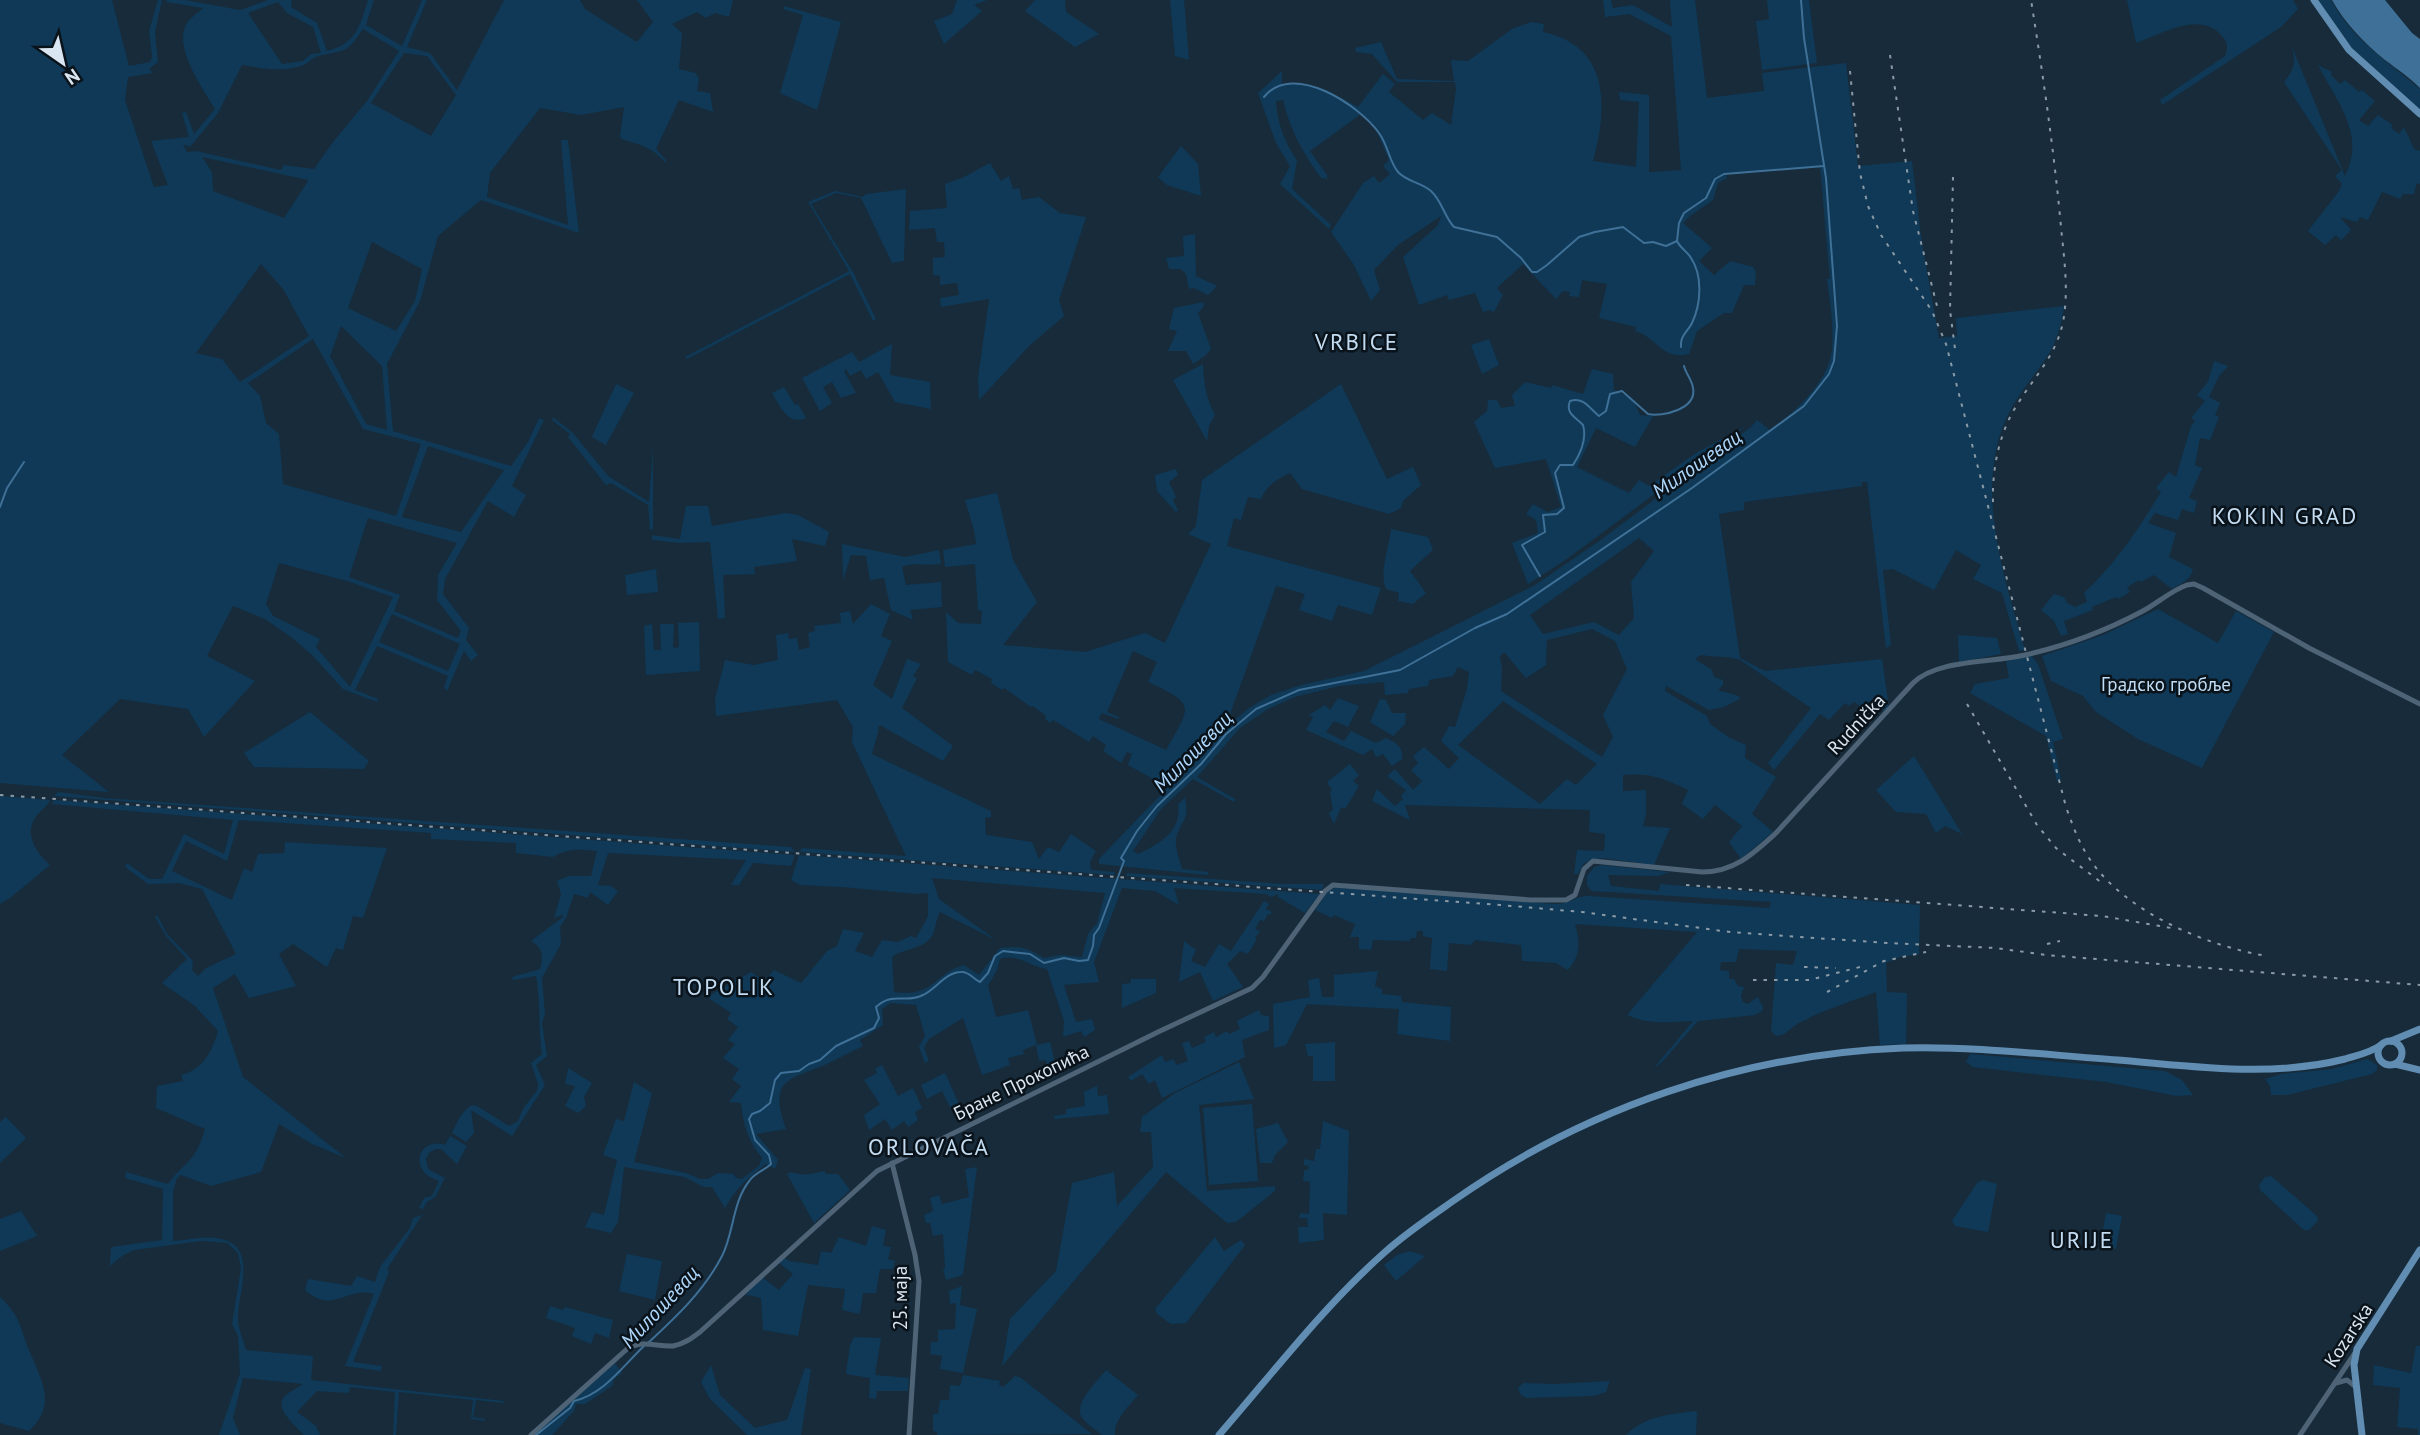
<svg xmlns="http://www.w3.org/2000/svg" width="2420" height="1435" font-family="'PT Sans',sans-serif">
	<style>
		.green { fill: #0f3956; fill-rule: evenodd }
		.water { fill: #3f7097 }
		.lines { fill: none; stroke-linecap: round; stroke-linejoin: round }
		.stream { stroke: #3f7097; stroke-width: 2 }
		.minor { stroke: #4e6476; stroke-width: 5 }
		.major { stroke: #608db1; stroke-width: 7 }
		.rail { stroke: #8b9aa7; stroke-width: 2; stroke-dasharray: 3.5 7; stroke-linecap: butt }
		.labels { text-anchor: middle; stroke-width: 5; stroke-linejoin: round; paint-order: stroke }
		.park-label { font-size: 19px; fill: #c1ddf5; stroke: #0a121a }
		.street-label { font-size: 19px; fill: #dae6f1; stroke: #0a121a }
		.water-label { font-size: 21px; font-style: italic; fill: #add7fb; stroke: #0a121a }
		.quarter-label { font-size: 23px; letter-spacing: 2px; fill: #c3dcf1; stroke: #0a121a }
	</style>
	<rect width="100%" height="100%" fill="#172b3b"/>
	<!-- green -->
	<g class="green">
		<path d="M 0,0 L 112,0 L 129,66 L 150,62 L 152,57 L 149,31 L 158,0 L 162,0 L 155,32 L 158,62 L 149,69 L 153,73 L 128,77 L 125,100 L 154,187 L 168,185 L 151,141 L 189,137 L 182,113 L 186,112 L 194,134 L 215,109 C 203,89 172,46 187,23 C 191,17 198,13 203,8 L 166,2 L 167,0 L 185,0 L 240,10 L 268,0 L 292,0 L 291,7 L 317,23 L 327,51 C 356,44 360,26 368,0 L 374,0 L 366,25 L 402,46 L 422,0 L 427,0 L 407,47 L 430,53 L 457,90 L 504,0 L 580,0 L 585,9 L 637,42 L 653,22 L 637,0 L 733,0 L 729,17 L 715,13 L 706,18 L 697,12 L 672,24 L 682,33 L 679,69 L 696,73 L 699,79 L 697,91 L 710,93 L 713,112 L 679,100 L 656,149 L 666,160 L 665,163 C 655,148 638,144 621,139 L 620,136 L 624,107 L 581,115 L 540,108 L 490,173 L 487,197 L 568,225 L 561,140 L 568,140 L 579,233 L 481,200 L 438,236 L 420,301 L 387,364 L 393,431 L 511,466 L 528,442 L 539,418 L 544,420 L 512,486 L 526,495 L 514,517 L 488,501 L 445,579 L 443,594 L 469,628 L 466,640 L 478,655 L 471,661 L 464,651 L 447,691 L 444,687 L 448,676 L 377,646 L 355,690 L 378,699 L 377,702 L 343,689 L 312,655 L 291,637 L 265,619 L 233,606 L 207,656 L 255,681 L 204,737 L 188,709 L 120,699 L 62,755 L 109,792 L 0,783 ZM 278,2 L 287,13 L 313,27 L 321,53 L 311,54 L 303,61 L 282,64 L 248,13 ZM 363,29 L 399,51 L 367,101 L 333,142 L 314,169 L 284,165 L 281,170 L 196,151 L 187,152 L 183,144 L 190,147 L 218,113 L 242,65 C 261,68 285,73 304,65 C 309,63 311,58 318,56 C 345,50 346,54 363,29 ZM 404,53 L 427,56 L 456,95 L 431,136 L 371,103 ZM 202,157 L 308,180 L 308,181 L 284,218 L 213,191 L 212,172 ZM 372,242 L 422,269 L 415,301 L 396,331 L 348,308 ZM 261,264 L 283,289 L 309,336 L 240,382 L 222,359 L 196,353 ZM 341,326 L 382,366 L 387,430 L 366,424 L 330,356 ZM 313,339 L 363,429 L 421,444 L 396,516 L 283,484 L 279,434 L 266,423 L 260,396 L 248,383 ZM 428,446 L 504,470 L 461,532 L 402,517 ZM 368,518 L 457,543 L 438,575 L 437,600 L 461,631 L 458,638 L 394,611 L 400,595 L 349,577 ZM 279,563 L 347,581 L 393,597 L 350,687 L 316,647 L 320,639 L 273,616 L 266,604 ZM 392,614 L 460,644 L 448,671 L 379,642 Z"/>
		<path d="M 957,0 L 987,0 L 974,5 L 982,11 L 944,44 L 934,21 L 952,14 Z"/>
		<path d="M 1035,0 L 1065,0 L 1066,12 L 1099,34 L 1075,47 L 1025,11 Z"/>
		<path d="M 1170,0 L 1184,0 L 1189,60 L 1175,56 Z"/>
		<path d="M 1603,0 L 1611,0 L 1613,8 L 1633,5 L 1672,27 L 1670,0 L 1695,0 L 1707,98 L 1764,91 L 1762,73 L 1846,63 L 1858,166 L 1912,161 L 1922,244 L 1939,338 L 1957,336 L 1956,318 L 2064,306 C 2058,358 2034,368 2011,409 C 1971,482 2004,576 2025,650 L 2019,651 L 2002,593 L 1973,579 L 1981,565 L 1956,550 L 1934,590 L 1893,569 L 1883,570 L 1891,645 L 1886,648 L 1867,482 L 1862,482 L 1862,486 L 1744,502 L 1744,510 L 1719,514 L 1740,658 L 1765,671 L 1882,659 L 1889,708 L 1885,712 L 1870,701 L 1863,708 L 1854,702 L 1849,706 L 1845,703 L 1829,720 L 1820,714 L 1774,770 L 1768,763 L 1811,708 L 1740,660 C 1726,655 1715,658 1701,655 L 1695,659 L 1712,670 L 1714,677 L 1723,680 L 1723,685 L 1718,690 L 1739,696 L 1740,699 L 1724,707 L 1709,710 L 1666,686 L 1665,691 L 1707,716 L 1710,724 L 1730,738 L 1746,745 L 1745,758 L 1776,777 L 1752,814 L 1773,832 L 1741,859 L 1729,842 L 1742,826 L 1715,805 L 1703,819 L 1682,804 L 1688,790 C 1662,778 1652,773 1623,775 L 1623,791 L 1646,790 L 1646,815 L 1643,826 L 1670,828 L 1654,865 L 1602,858 L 1584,863 L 1578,874 L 1574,874 L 1577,850 L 1604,851 L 1605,834 L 1589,832 L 1590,810 L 1405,805 L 1410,820 L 1372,801 L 1377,789 L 1395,806 L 1403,799 L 1401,796 L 1406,790 L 1387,776 L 1395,769 L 1413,790 L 1422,781 L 1411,770 L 1418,763 L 1413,756 L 1424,747 L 1449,769 L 1459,758 L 1441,741 L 1449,726 L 1455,727 L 1467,689 L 1469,672 L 1458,667 L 1453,676 L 1429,680 L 1428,686 L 1409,689 L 1408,693 L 1385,695 L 1384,682 L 1339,686 L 1295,697 L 1268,709 L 1240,728 L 1197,777 L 1235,799 L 1234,802 L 1193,779 L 1161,809 L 1133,851 L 1138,854 C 1159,844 1182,832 1178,805 L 1185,797 C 1189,822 1184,815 1177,835 C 1173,844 1180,860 1182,869 L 1208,872 L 1208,875 L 1099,864 L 1099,859 L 1226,727 L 1249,708 L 1271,695 L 1301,685 L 1364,671 L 1535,585 L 1602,539 L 1751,427 L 1757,420 L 1770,430 C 1794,413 1825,385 1831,355 C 1835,331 1830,303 1827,279 L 1830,279 L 1820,166 L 1726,173 L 1727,178 L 1718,183 L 1713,200 L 1690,216 L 1683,223 L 1712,248 L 1699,261 L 1714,275 L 1730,261 L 1753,267 L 1756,272 L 1755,285 L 1744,285 L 1732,313 L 1724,313 L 1697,331 L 1689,354 C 1662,361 1657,337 1635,331 L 1636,327 L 1599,318 L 1607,284 L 1582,280 L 1579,297 L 1569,296 L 1570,292 L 1563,291 L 1556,299 L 1523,264 L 1497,288 L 1503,295 L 1494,312 L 1490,310 L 1483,312 L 1475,293 L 1449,300 L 1447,295 L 1419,305 L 1403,257 L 1438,225 L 1441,216 L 1398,245 L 1374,270 L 1380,290 L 1371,301 L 1354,265 L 1331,232 L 1363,183 L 1374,176 L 1379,183 L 1390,174 L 1383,166 L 1389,160 L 1375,127 L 1361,114 L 1310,151 L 1327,175 L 1327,179 L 1321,178 C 1303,153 1290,130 1283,100 L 1276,101 C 1277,123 1285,142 1297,161 L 1292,189 L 1331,225 L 1329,229 L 1280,184 L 1290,166 L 1276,143 L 1258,93 L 1282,71 L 1282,84 C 1318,82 1328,91 1358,107 L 1383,74 L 1395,84 L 1389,92 L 1423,120 L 1432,113 L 1451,125 L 1456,89 L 1455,82 L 1397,82 L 1372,54 L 1356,52 L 1355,48 L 1381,42 L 1397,79 L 1454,81 L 1451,60 L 1468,61 L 1512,29 L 1531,22 L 1544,24 L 1543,32 C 1610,46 1608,107 1593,161 L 1636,167 L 1639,102 L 1620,100 L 1619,92 L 1649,95 L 1649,172 L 1681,170 L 1671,36 L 1629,14 L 1605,17 ZM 1639,538 L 1654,551 L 1631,582 L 1634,618 L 1619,635 L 1594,622 L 1543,634 L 1530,615 ZM 1592,629 L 1615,641 L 1627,669 L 1603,715 L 1613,737 L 1602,757 L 1501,691 L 1502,669 L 1500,657 L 1504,652 L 1526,678 L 1546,665 L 1547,640 ZM 1503,701 L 1597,764 L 1576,785 L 1567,779 L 1540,804 L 1458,745 Z"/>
		<path d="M 1767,0 L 1809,0 L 1817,63 L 1762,70 L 1756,21 L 1769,19 Z"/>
		<path d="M 2127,0 L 2293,0 L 2298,9 L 2281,27 L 2162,105 L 2160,100 L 2225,56 C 2228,48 2228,42 2222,36 C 2200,10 2162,34 2136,43 Z"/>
		<path d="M 2318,0 L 2331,0 C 2352,39 2387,61 2420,89 L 2420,110 L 2350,46 Z"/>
		<path d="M 784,6 L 841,22 L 817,110 L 780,93 L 803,15 L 783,9 Z"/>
		<path d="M 2292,47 L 2345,176 C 2366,134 2337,102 2318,65 L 2332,72 L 2331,75 L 2340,84 L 2345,80 L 2359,92 L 2362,90 L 2375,101 L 2359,120 L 2368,126 L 2378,115 L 2393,125 L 2391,128 L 2399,134 L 2404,127 L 2414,149 L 2420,151 L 2420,184 L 2417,183 L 2414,194 L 2403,194 L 2400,199 L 2382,192 L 2368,220 L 2360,217 L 2357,222 L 2340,217 L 2351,230 L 2341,240 L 2336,235 L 2325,245 L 2308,231 L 2339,191 L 2342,184 L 2335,176 L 2342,170 L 2284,82 C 2294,70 2296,62 2292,47 Z"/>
		<path d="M 1181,146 L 1198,164 L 1201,196 L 1167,185 L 1158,177 Z"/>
		<path d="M 990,163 L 1001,181 L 1009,176 L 1013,189 L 1019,188 L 1022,200 L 1039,197 L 1060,213 L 1086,217 L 1059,300 L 1064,316 L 1029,346 L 979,400 L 978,378 L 989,299 L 941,307 L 940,298 L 959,295 L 957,283 L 940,285 L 940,276 L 933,275 L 933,258 L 945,257 L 944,242 L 937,242 L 935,228 L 909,230 L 910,211 L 947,208 L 945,184 L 962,178 Z"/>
		<path d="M 906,189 L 904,261 L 892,263 L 861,198 L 836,193 L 811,204 L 853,272 L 876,319 L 873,321 L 850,274 L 687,359 L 685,357 L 849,271 L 808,202 L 835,191 L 863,197 L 866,194 Z"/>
		<path d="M 1195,234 L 1196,276 L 1217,286 L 1208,295 L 1194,288 L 1189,289 L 1186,274 L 1181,269 L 1169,269 L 1166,258 L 1184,256 L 1183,236 Z"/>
		<path d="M 1203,302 L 1204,306 L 1198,313 L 1211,349 L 1205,356 L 1193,364 L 1186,351 L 1168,351 L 1177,331 L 1169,329 L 1174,308 Z"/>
		<path d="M 1489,339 L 1499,365 L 1482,374 L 1471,345 Z"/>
		<path d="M 892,344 L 890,375 L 930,382 L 931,409 L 895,402 L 878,372 L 866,379 L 861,370 L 850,376 L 846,369 L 844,371 L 856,393 L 841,398 L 832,382 L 823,387 L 832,403 L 820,411 L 802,378 L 852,352 L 859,362 Z"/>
		<path d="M 2214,361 L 2228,366 L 2219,376 L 2209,397 L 2220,403 L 2215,415 L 2219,417 L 2210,440 L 2200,438 L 2195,465 L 2202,468 L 2189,498 L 2197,501 L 2194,513 L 2182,509 L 2178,520 L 2155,513 L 2148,523 L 2176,533 L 2169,557 L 2193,569 C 2191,580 2180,584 2172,589 L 2154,575 L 2141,582 L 2139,580 L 2127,587 L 2130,592 L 2118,599 L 2116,597 L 2092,607 L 2093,610 L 2064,621 L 2068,634 L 2061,636 L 2054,621 L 2041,610 L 2054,594 L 2064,597 L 2067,603 L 2075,607 L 2087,602 L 2084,593 C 2116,563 2138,530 2161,492 L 2156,488 L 2169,472 L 2176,477 L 2191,426 L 2195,421 L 2191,418 L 2205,401 L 2197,395 L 2208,382 Z"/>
		<path d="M 1203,364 C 1204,384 1206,398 1215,415 L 1209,426 L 1207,441 L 1173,380 Z"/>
		<path d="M 1592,369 L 1613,374 L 1614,390 L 1633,399 L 1640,415 L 1653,416 L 1635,447 L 1596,428 L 1577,467 L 1629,493 L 1639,480 L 1649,486 L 1696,453 L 1746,426 L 1567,559 L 1528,584 L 1512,543 L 1538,533 L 1536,520 L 1526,514 L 1533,504 L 1548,512 L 1561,507 L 1546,459 L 1495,468 L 1474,422 L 1487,411 L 1488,400 L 1497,400 L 1501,408 L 1515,406 L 1512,395 L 1525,382 L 1551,388 L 1552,385 L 1583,394 Z"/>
		<path d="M 616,384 L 634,393 L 606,445 L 592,437 Z"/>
		<path d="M 1341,384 L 1387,479 L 1413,467 L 1421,485 L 1403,501 L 1401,508 L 1389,514 L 1302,489 L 1290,473 C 1276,480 1267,485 1261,499 L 1248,497 L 1241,520 L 1234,518 L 1227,546 L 1381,588 L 1372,615 L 1338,605 L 1332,621 L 1299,610 L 1305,594 L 1276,586 L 1229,717 L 1162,784 L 1128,765 L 1132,754 L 1127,752 L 1121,763 L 1103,751 L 1106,745 L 1093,736 L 1089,742 L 1053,720 L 1050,723 L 1045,719 L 1046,716 L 1033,706 L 1031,707 L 1004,688 L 1002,690 L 991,683 L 992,679 L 975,670 L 972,675 L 948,662 L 946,612 L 958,623 L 981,624 L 982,611 L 978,610 L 975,564 L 945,567 L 943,550 L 976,544 L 974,530 L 965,500 L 997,493 L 1013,560 L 1037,602 L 1003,645 L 1085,652 L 1145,633 L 1165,643 L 1211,544 L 1188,534 L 1196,526 L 1202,480 ZM 1133,651 L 1157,662 L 1148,682 C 1197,705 1191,705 1166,750 L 1099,719 L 1102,713 L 1118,719 L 1119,717 L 1107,712 Z"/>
		<path d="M 784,387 L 795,405 L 798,404 L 806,418 C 788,426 780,406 772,393 Z"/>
		<path d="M 553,417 L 573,433 L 608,476 L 649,502 L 653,448 L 653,530 L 650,529 L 648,505 L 611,483 L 606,485 L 568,437 L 570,434 L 552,420 Z"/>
		<path d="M 1176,469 L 1178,475 L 1169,482 L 1176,497 L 1173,500 L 1178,510 L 1176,512 L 1157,491 L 1155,475 Z"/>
		<path d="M 686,506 L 708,506 L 712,526 L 786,513 L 798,515 L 829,532 L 825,546 L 792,539 L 797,561 L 754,567 L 755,574 L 723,575 L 725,618 L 718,619 L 710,542 L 680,543 L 652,540 L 652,535 L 680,539 Z"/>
		<path d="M 1391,529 L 1428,537 L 1433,550 L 1410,571 L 1426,593 L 1413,604 L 1398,601 L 1399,593 L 1386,589 C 1379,572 1389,548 1391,529 Z"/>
		<path d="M 842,544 L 905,557 L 939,550 L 941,564 C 928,566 913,562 902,567 L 906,585 L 941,582 L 942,607 L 910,610 L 913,620 L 891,610 L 884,578 L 870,580 L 866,556 L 851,555 L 843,580 Z"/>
		<path d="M 656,569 L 658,592 L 627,595 L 625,575 Z"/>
		<path d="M 871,604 L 890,614 L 881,636 L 892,641 L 873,685 L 892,699 L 907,659 L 921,664 L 913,676 L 917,678 L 902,708 L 953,746 L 943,761 L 880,725 L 877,729 L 879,729 L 872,754 L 991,811 L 991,817 L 985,818 L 986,835 L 1032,842 L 1039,859 L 1048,847 L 1059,852 L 1071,834 L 1096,851 L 1090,862 L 1091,870 L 1115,872 L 1114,875 L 800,852 L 802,848 L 906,856 L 852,742 L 853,727 L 837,700 L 716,716 L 715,699 L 725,660 L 754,665 L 778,660 L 776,635 L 788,633 L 789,639 L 797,638 L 799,650 L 810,647 L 808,633 L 815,631 L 814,626 L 841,623 L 840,613 L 850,611 L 853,624 Z"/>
		<path d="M 2158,609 L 2218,643 L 2236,611 L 2274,632 L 2202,768 L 2138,739 L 2096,712 L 2083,696 L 2051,681 L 2042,656 L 2103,635 Z"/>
		<path d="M 699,622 L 700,671 L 646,675 L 644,626 L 652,624 L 654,650 L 661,650 L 660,624 L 674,624 L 673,648 L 679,647 L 678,623 Z"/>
		<path d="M 1958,635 L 1997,638 L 2001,654 L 1959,662 Z"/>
		<path d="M 2031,655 L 2038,664 L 2063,739 L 2053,742 L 2061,779 L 2057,781 L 2046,736 L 1970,693 L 1975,684 L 2009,678 L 2006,661 Z"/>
		<path d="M 1338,698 L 1359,706 L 1348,727 L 1334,721 L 1326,732 L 1344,741 L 1351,731 L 1376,743 L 1386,738 C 1396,742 1404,748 1402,759 L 1392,766 L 1383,754 L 1376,757 L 1372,749 L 1363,755 L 1306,730 L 1313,717 L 1309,715 L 1325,705 L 1330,710 Z"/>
		<path d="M 1380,699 L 1386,700 L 1392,713 L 1406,713 L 1405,724 L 1393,736 L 1370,722 Z"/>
		<path d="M 310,712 L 369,761 L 364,769 L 254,767 L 244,753 Z"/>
		<path d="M 1914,756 L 1962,834 L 1945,826 L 1936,833 L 1926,814 L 1896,812 L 1876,790 Z"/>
		<path d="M 1350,764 L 1359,775 L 1353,781 L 1359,786 L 1345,809 L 1341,807 L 1334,824 L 1329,813 L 1333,810 L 1330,792 L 1332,790 L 1327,782 Z"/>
		<path d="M 58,792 L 104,798 L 791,847 L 795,852 L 54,796 Z"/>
		<path d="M 0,796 L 50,800 C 47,807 39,811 35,818 C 24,835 37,853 50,865 L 10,898 L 0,904 Z"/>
		<path d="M 54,800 L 795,855 L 791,866 L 753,863 L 739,885 L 731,885 L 746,860 L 608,853 L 598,885 L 611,886 L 618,891 L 608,905 L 590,892 L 588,898 L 574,894 L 566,918 L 560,927 L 561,944 L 542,978 L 545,1014 L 542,1023 L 547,1056 L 536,1065 L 545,1085 L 512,1136 L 471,1110 L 474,1133 L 466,1142 L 452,1133 C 457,1122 461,1112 472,1105 L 477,1106 L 509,1126 L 518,1121 L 524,1107 L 537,1091 L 538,1084 L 531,1063 L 542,1054 C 538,1028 541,1002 536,976 L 513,980 L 512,977 L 540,969 C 543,957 544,948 531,941 L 563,917 L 562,915 L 554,918 L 561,894 L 557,881 L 569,876 L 591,876 L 597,851 C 581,849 567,848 553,857 L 516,853 L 516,843 L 431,839 L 431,833 L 239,820 L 227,861 L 186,841 L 172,871 L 232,900 L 244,868 L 252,872 L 258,854 L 284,853 L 285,842 L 387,848 L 363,918 L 353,916 L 343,950 L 336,948 L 327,967 L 293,944 L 279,954 L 296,986 L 249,998 L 235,974 L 213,988 L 243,1077 L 346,1158 L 312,1144 L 279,1124 L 261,1172 L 211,1186 L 181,1175 L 177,1178 L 173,1192 L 173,1241 C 188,1240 205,1235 221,1239 C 259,1247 237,1294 238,1319 C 238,1329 244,1341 246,1350 L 313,1356 L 311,1380 L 504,1401 L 503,1403 L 476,1400 L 473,1417 L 485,1419 L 485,1421 L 471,1419 L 473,1400 L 399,1392 L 396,1435 L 393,1435 L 395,1392 L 350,1387 L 349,1393 L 317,1391 L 297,1412 L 316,1426 L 320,1435 L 304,1435 C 297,1427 274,1409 284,1397 C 288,1392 298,1388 303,1384 L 243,1378 L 233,1418 L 240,1435 L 219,1435 L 240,1373 L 238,1336 L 232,1324 L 241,1268 L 238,1253 L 227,1243 L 202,1241 L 134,1250 L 122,1256 L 110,1266 L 111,1247 L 162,1240 L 163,1189 L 125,1178 L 126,1172 L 168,1184 C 186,1160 196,1162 205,1129 L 156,1108 L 157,1086 L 183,1081 L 181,1075 C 203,1070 212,1051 218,1031 L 195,1006 L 162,983 L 187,959 L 166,936 L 155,917 L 157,915 L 167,934 L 193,961 L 192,970 L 198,976 L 206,968 L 236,954 L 202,889 L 179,883 L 148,884 L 125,867 L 127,863 L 149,879 L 162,879 L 184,834 L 224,854 L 233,820 L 51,804 Z"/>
		<path d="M 799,855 L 1320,894 L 1305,913 L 1278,897 L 1278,894 L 1271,897 L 1266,894 L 1174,888 L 1179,905 L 1155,891 L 1122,888 L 1094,962 L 1099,982 L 1064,985 L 1076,1022 L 1092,1019 L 1095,1030 L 1084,1037 L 1081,1031 L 1063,1037 L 1064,1021 L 1047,969 C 1031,967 1017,953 1000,959 L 997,970 L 988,986 L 996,1017 L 1028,1010 L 1037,1045 L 1050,1042 L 1055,1063 L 1047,1066 L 1046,1060 L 1039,1061 L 1036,1045 L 1023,1050 L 1024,1054 L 1008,1058 L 1010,1065 L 982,1075 L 963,1018 L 929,1039 L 924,1048 L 929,1061 L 925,1063 L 919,1047 L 925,1036 L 916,1005 L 891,1003 L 882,1009 L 883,1025 L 860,1040 L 863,1046 C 851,1052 839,1058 827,1064 C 788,1080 768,1079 786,1129 L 756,1134 L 778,1160 L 775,1169 L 766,1164 C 749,1177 735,1189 725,1208 L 712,1187 L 704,1187 L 684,1177 L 624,1167 L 618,1222 L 611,1233 L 585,1227 L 592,1212 L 604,1215 L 617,1160 L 603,1155 L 616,1119 L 624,1121 L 634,1082 L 652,1093 L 634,1162 L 686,1173 L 700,1179 L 708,1179 L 718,1173 L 733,1174 L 736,1178 L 742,1179 L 759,1166 L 762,1158 C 748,1141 743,1124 741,1103 L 729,1102 L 741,1086 L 732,1079 L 739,1069 L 723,1058 L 735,1044 L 728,1040 L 738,1027 L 727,1019 L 731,1013 L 707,997 L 751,972 L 764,981 L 774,970 L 801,983 L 827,951 L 837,946 L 843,929 L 864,933 L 855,951 L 872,957 L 882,940 L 898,942 L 911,936 L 916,938 L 928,916 L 928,893 L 917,894 L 842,887 L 800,885 L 791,880 ZM 932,878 L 1105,893 L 1097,923 L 1088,934 L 1082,957 L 1060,955 L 1044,958 C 1026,947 1022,946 1000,948 L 979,975 L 964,965 C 933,974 934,998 894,992 L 892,957 C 904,948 926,949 933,934 C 936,927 936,919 940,912 L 996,940 L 939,899 Z"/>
		<path d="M 1602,865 L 1669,872 L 1659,876 L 1608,875 L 1611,886 L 1659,891 L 1660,884 L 1920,905 L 1919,954 L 1900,957 L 1886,963 L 1887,992 L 1907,993 L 1906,1044 L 1880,1045 L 1876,992 C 1850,1002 1823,1010 1799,1023 C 1790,1028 1786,1036 1776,1036 L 1771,1031 L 1776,963 L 1793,965 L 1797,951 L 1739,949 L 1736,962 L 1721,962 L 1720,970 L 1729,971 L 1729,979 L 1734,979 L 1738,986 L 1744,987 L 1741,996 L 1743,1002 L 1748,1004 L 1758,997 L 1763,1007 L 1762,1011 L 1755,1015 L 1698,1021 L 1662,1062 L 1653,1069 L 1693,1021 C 1671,1022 1648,1025 1627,1015 L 1697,932 L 1575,924 C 1580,941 1581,956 1568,970 L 1556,963 L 1522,961 L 1521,945 L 1475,940 L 1471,945 L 1449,943 L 1447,971 L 1430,969 L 1432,938 L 1423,936 L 1423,931 L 1417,931 L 1416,938 L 1410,938 L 1410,941 L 1373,940 L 1371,950 L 1359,949 L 1359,937 L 1350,937 L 1355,924 L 1334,915 L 1332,918 L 1315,910 L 1328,891 L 1337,887 L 1554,904 C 1572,904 1575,896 1588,896 L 1769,908 L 1771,902 L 1592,891 L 1587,886 L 1587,876 L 1594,867 Z"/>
		<path d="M 1127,873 L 1281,884 L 1324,884 L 1322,890 L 1126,876 Z"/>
		<path d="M 1264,901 L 1269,904 L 1266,909 L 1272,912 L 1270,915 L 1268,914 L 1264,921 L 1260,920 L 1255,929 L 1260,931 L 1255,938 L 1257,939 L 1248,954 L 1240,951 L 1227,964 L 1243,987 L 1213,1001 L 1200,972 L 1179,982 L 1184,941 L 1196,950 L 1191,961 L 1205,967 L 1219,944 L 1231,951 Z"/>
		<path d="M 1378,971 L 1375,986 L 1382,989 L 1382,994 L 1401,996 L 1402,1002 L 1451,1007 L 1450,1041 L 1397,1034 L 1399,1009 L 1307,1004 L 1286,1045 L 1274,1048 L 1273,1004 L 1310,997 L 1308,980 L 1319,978 L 1322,997 L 1334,997 L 1334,975 Z"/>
		<path d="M 1131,979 L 1156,979 L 1156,993 L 1122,1008 L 1122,984 L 1131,983 Z"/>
		<path d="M 1259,1010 L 1261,1015 L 1269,1016 L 1269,1030 L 1242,1040 L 1245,1057 L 1162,1098 L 1155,1080 L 1149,1084 L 1142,1074 L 1131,1081 L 1128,1077 L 1162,1055 L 1165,1062 L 1174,1059 L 1176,1065 L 1188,1061 L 1182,1043 L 1189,1041 L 1192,1048 L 1206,1042 L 1204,1037 L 1214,1032 L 1216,1037 L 1227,1031 L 1229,1034 L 1240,1029 L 1237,1021 Z"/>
		<path d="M 1335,1042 L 1335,1081 L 1313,1081 L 1313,1056 L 1308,1056 L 1305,1044 Z"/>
		<path d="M 1970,1054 L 2165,1071 L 2182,1080 L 2193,1095 L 2177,1096 L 2106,1082 L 1973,1067 L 1966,1062 Z"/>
		<path d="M 2367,1059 L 2377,1065 L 2377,1070 L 2372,1074 L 2287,1095 L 2271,1095 L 2270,1086 L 2265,1079 L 2281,1074 L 2332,1069 Z"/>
		<path d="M 1239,1062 L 1254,1099 L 1199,1105 L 1207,1191 L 1275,1186 L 1275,1191 L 1236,1222 L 1227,1223 L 1166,1172 L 1002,1366 L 1010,1319 L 1056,1271 L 1072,1183 L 1114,1172 L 1117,1206 L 1153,1167 L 1151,1132 L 1140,1132 L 1142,1117 L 1175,1093 Z"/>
		<path d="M 882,1065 L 898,1096 L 913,1088 L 922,1108 L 915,1112 L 918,1120 L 908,1127 L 904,1121 L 892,1130 L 885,1119 L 869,1130 L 864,1115 L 880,1104 L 864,1080 L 877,1073 L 875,1069 Z"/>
		<path d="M 568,1068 L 592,1083 L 584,1097 L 586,1106 L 578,1113 L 565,1106 L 575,1086 L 565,1084 Z"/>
		<path d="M 945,1073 L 959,1104 L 951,1109 L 942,1091 L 927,1099 L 921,1085 Z"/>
		<path d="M 1097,1086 L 1098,1096 L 1107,1095 L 1109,1114 L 1055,1119 L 1054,1116 L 1066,1114 L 1066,1109 L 1085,1106 L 1084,1092 Z"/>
		<path d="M 1252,1104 L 1258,1181 L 1209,1185 L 1203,1108 Z"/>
		<path d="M 6,1117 L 26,1138 L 0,1163 L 0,1122 Z"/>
		<path d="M 1323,1121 L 1349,1131 L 1347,1215 L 1323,1213 L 1324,1240 L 1299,1243 L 1298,1227 L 1308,1227 L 1307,1218 L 1299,1218 L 1300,1213 L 1309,1214 L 1310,1182 L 1303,1181 L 1304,1170 L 1308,1170 L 1309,1166 L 1304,1165 L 1304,1159 L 1314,1161 L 1316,1149 L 1320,1149 Z"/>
		<path d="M 1278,1123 L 1288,1142 L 1275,1155 L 1272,1163 L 1260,1163 L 1256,1129 Z"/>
		<path d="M 450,1136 L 467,1146 L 457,1164 L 441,1149 L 435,1149 L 429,1153 L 426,1159 L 428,1169 L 445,1178 L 435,1197 L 427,1202 L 423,1209 L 419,1208 L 424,1198 L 432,1196 L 439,1181 C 435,1179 428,1177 425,1173 C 411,1156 427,1138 445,1145 Z"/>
		<path d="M 977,1167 L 963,1275 L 946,1280 L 943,1269 L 945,1268 L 943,1234 L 933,1236 L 930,1223 L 926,1223 L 924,1215 L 933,1211 L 930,1198 L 939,1195 L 942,1204 L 969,1197 L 965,1169 Z"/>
		<path d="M 825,1171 L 826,1174 L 838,1174 L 850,1190 L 814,1223 L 787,1174 L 791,1172 C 803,1177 813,1173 825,1171 Z"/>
		<path d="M 2271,1176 L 2317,1216 L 2318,1221 L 2309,1230 L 2304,1230 L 2260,1190 L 2259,1185 L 2265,1177 Z"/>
		<path d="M 1983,1180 L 1997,1184 L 1988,1232 L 1955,1226 L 1952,1221 L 1977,1183 Z"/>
		<path d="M 21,1211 L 37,1236 L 0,1251 L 0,1219 Z"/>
		<path d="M 2106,1213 L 2122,1216 L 2116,1249 L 2100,1246 Z"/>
		<path d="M 422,1215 L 387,1269 L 389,1272 L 353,1362 L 382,1366 L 381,1371 L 345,1366 L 374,1294 C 347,1286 333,1315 305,1290 L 308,1279 L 351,1286 L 357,1276 L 375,1282 L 380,1267 L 410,1228 L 413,1218 Z"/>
		<path d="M 872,1226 L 886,1230 L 883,1246 L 891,1247 L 888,1259 L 895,1261 L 893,1269 L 880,1269 L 876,1293 L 863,1293 L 860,1314 L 842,1310 L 845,1289 L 808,1285 L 798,1336 L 763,1330 L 761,1298 L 743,1294 L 763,1278 L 779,1290 L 793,1274 L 778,1262 L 784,1257 L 789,1261 L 818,1265 L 821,1251 L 831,1253 L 839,1237 L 866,1246 Z"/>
		<path d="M 1215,1237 L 1224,1251 L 1241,1240 L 1245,1245 L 1186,1323 L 1171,1324 L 1157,1314 L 1155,1309 Z"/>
		<path d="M 1410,1251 L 1425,1256 L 1396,1281 L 1384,1265 L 1397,1255 Z"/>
		<path d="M 627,1254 L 662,1261 L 655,1300 L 619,1291 Z"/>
		<path d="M 962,1286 L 960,1305 L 977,1309 L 963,1373 L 940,1369 L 942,1356 L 930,1354 L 931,1342 L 938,1342 L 938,1330 L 955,1329 L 956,1303 L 950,1304 L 949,1291 Z"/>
		<path d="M 0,1297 C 21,1317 19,1325 29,1350 C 41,1379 58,1405 29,1431 L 0,1423 Z"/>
		<path d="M 550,1306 L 563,1310 L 565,1307 L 613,1320 L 609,1338 L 595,1333 L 591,1344 L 572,1336 L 575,1328 L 546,1318 Z"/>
		<path d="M 854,1337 L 881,1338 L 875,1375 L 909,1378 L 908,1391 L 877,1391 L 876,1399 L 869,1398 L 870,1378 L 846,1374 L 850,1345 Z"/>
		<path d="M 2416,1346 L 2420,1346 L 2420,1435 L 2418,1435 L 2418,1429 L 2397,1427 L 2400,1388 L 2373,1385 L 2374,1365 L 2411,1373 Z"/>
		<path d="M 614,1362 L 622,1373 L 614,1379 L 612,1386 L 585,1404 L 576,1404 L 574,1411 L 552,1435 L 531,1435 Z"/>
		<path d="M 711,1365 L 720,1395 L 755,1428 L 787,1420 L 805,1368 L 811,1369 L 801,1435 L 747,1435 L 710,1399 L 701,1382 Z"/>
		<path d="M 1106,1370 L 1138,1395 C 1129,1406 1114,1419 1115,1435 L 1102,1435 C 1097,1431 1085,1423 1081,1416 C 1075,1401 1098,1381 1106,1370 Z"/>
		<path d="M 963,1375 L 1000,1381 L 999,1385 L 1003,1387 L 1015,1376 L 1021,1378 L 1092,1434 L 937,1435 L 937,1432 L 933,1431 L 933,1414 L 938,1414 L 940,1400 L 949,1400 L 950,1385 L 960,1386 Z"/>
		<path d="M 1610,1381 L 1606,1392 L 1594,1396 L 1526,1398 L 1520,1394 L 1518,1388 L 1523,1383 L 1555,1384 Z"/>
		<path d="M 1697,1411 L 1696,1435 L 1626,1435 C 1644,1416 1672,1414 1697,1411 Z"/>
	</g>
	<!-- water -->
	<path class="water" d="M 2332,0 L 2385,0 L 2412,33 L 2420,39 L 2420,88 C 2409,77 2397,69 2385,60 C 2365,44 2344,22 2332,0 Z"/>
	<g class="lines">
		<!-- stream -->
		<g class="stream">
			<path d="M 1264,97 C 1293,61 1359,105 1379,133 C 1388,145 1389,161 1398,172 C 1407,182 1421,182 1431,191 C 1442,201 1444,216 1454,227 L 1497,237 L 1521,258 L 1532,272 L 1537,272 L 1547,265 L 1579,237 L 1595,232 L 1623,227 L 1644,243 L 1653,242 L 1666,246 L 1677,241"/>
			<path d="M 1681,347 C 1680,335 1687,333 1692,323 C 1701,304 1703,276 1691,258 C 1687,251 1680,248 1677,241 L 1679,223 L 1684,213 L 1706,198 L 1715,179 L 1724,174 L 1824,166"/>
			<path d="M 0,507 L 7,488 L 24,462"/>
			<path d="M 1540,576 L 1522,545 L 1545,532 L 1543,515 L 1557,514 L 1564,508 L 1555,473 L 1560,465 L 1573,465 C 1581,453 1587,439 1583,425 C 1576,417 1565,414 1570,401 C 1583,396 1590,409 1599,416 L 1606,411 L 1610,394 L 1622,391 L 1648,414 C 1663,417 1697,409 1693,388 C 1692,380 1686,374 1684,366"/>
			<path d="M 648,1343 C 676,1317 704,1291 722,1256 C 734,1233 732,1202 750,1180 C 755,1173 765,1170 771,1164 L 769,1155 L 755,1140 L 749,1119 L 752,1114 L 760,1111 L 770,1103 L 775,1080 L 781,1073 L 799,1071 L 809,1064 L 820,1060 L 836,1046 L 874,1028 L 879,1018 L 876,1007 C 893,991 906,1004 923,995 C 936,989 946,972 961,972 C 969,971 973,979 980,982 L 988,973 L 995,956 L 1003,951 L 1030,954 L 1044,963 L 1064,958 L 1079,961 L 1088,960 L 1093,946 L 1094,935 L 1099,928 L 1124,861 L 1121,858 L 1137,831 L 1157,806 L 1201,764 L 1226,734 L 1256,709 L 1299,690 L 1400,670 L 1475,628 L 1507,614 L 1692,488 L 1804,406 L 1829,374 L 1834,361 L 1837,326 L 1826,178 L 1804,38 L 1801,0"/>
			<path d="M 536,1435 L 570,1408 L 574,1401 C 604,1394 622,1367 644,1346"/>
		</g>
		<!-- minor -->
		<g class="minor">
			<path d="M 892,1163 L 915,1255 L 919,1281 L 909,1435"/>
			<path d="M 2336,1383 L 2347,1380 L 2356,1387"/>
			<path d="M 531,1435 L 627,1349 C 643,1339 656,1347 673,1346 C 684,1344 692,1338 700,1332 L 877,1171 L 1158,1032 L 1252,988 L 1263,977 L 1325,891 L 1333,885 L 1531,900 L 1566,900 L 1575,895 L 1584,869 L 1593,861 L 1702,872 C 1734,872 1753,854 1776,833 L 1913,683 C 1937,659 1993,663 2025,655 C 2065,646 2105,631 2141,612 C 2157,604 2170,591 2187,585 L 2194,584 L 2203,588 L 2309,648 L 2420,704"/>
			<path d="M 2300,1435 L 2355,1353"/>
		</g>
		<!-- major -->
		<g class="major">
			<path d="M 2314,0 L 2349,50 L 2420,114"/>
			<path d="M 2391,1041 L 2420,1029"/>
			<circle cx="2390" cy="1053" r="12"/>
			<path d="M 2395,1064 L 2420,1070"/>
			<path d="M 1219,1435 C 1273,1373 1323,1307 1385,1252 C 1406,1233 1430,1217 1453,1201 C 1585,1108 1742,1054 1903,1048 C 1975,1046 2046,1055 2118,1060 C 2193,1066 2270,1078 2345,1059 C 2358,1055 2370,1053 2381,1045"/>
			<path d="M 2362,1435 L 2354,1365 L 2357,1349 L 2420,1250"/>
		</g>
		<!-- rail -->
		<g class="rail">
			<path d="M 1890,55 L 1913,211 L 1938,310"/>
			<path d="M 1850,71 L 1860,173 L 1868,206 L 1881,235 L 1932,311 L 1946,344 L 2066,807 C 2073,826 2079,844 2091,861 C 2127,913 2207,946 2267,956"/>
			<path d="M 1953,177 L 1950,310 L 1955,349"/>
			<path d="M 1993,502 C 1992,469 1999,433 2017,405 C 2034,377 2056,356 2063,322 C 2069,291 2064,258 2061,227 C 2054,151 2043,75 2031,0"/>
			<path d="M 1967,704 L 2037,825 L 2056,848 L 2102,883"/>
			<path d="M 0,795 L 1500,905 L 1582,912 L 1730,932 L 1887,943 L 1996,948 L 2046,955 L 2420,985"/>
			<path d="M 1686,885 L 2102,916 L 2171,928"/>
			<path d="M 2047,944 L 2060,941"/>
			<path d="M 1804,967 L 1836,968"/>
			<path d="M 1753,980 L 1809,980 L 1860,967"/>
			<path d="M 1827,992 L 1884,961 L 1926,952"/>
		</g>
	</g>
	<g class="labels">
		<!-- park labels -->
		<g class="park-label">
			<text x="2166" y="691">Градско гробље</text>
		</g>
		<!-- street labels -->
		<g class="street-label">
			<text transform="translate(1856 724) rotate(-47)" y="7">Rudnička</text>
			<text transform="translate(1021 1082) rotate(-26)" y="7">Бране Прокопића</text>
			<text transform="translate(900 1298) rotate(-90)" y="7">25. маја</text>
			<text transform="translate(2348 1335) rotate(-57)" y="7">Kozarska</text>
		</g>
		<!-- water labels -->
		<g class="water-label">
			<text transform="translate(1697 464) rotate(-35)" y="7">Милошевац</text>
			<text transform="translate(1193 752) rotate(-46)" y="7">Милошевац</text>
			<text transform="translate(660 1307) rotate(-47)" y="7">Милошевац</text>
		</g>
		<!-- quarter labels -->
		<g class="quarter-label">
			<text x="1357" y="350">VRBICE</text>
			<text x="2285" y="524">KOKIN GRAD</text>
			<text x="724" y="995">TOPOLIK</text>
			<text x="929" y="1155">ORLOVAČA</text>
			<text x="2082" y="1248">URIJE</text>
		</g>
	</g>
	<!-- north arrow -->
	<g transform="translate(63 63) rotate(146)" stroke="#0a121a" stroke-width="5" paint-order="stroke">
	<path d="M0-5L12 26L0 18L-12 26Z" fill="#dae6f1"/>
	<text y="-10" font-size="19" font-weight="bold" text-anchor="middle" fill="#dae6f1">N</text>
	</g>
</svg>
